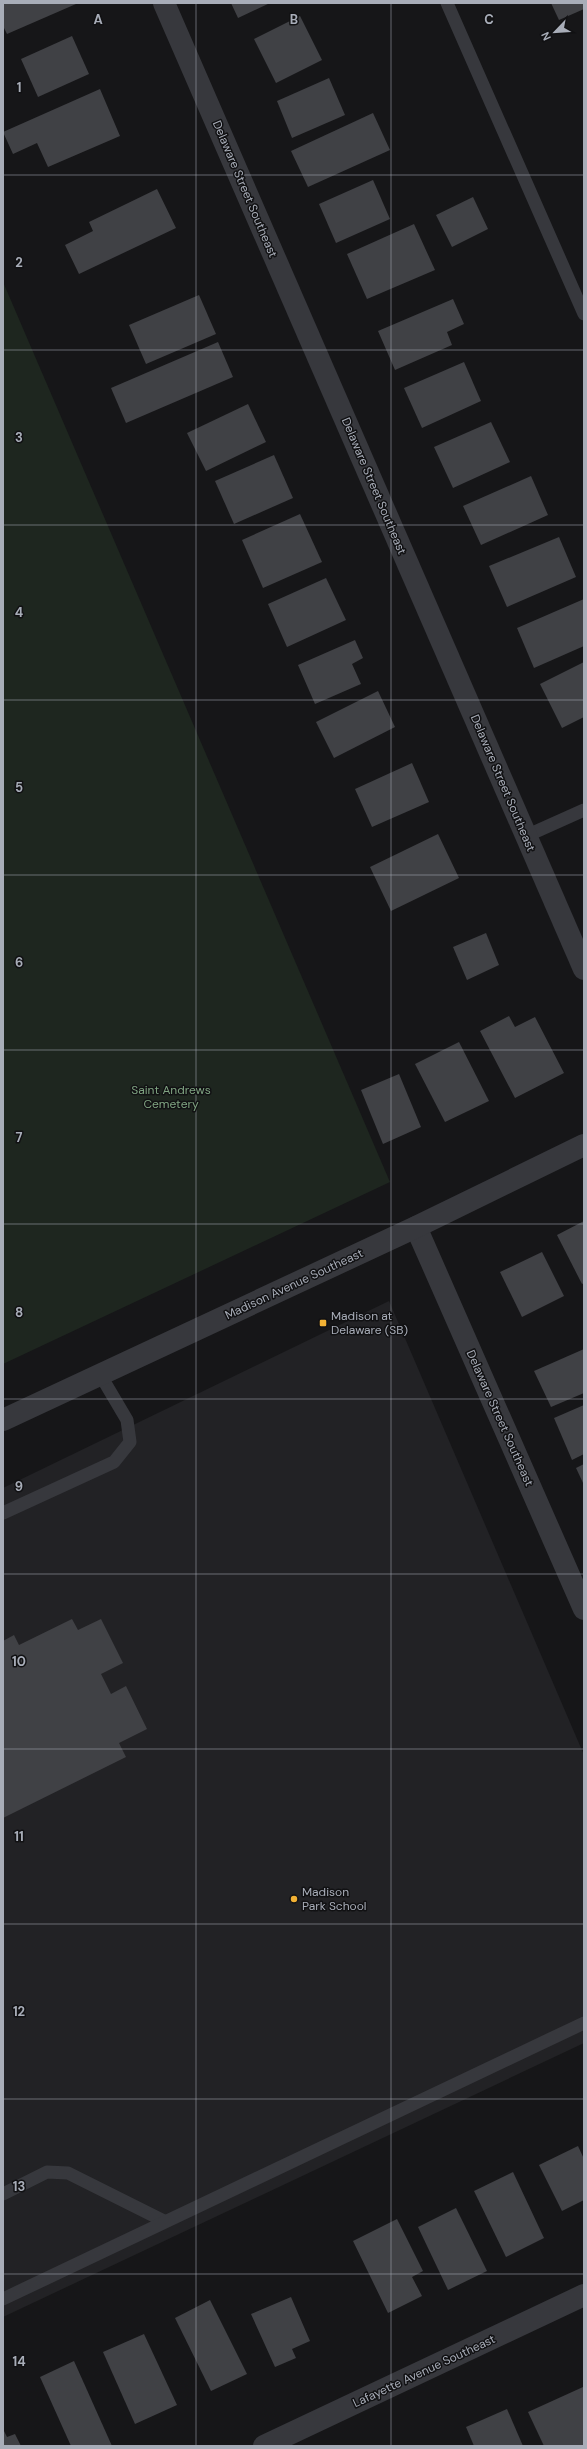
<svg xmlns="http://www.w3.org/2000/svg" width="587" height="2449" font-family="'DM Sans',sans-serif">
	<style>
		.built { fill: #222225 }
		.green { fill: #1e261f }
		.building { fill: #404145 }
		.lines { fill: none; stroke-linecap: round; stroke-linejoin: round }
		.service { stroke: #37383d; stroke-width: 13 }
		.minor { stroke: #37383d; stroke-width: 22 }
		.tertiary { stroke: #37383d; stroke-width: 22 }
		.grid { fill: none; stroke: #a8adb8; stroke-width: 1; stroke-opacity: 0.55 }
		.poi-dot { fill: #f2b134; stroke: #111113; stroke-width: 1.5 }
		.labels { text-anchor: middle; stroke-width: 3; stroke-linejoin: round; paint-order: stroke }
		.street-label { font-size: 12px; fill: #a8adb8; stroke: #111113 }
		.park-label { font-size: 12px; fill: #7fa381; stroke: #111113 }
		.poi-label { font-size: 12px; fill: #a8adb8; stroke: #111113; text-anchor: start }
		.grid-label { font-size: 13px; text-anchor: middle; font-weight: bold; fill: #a8adb8; stroke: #111113; stroke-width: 3; stroke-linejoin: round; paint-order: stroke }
	</style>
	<rect width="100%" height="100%" fill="#161618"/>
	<!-- built -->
	<path class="built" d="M 389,1301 L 584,1755 L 584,2043 L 3,2317 L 3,1488 Z"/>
	<!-- green -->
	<path class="green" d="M 3,282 L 390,1182 L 3,1364 Z"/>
	<!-- building -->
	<g class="building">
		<path d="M 3,3 L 75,3 L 76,4 L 7,34 L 3,26 Z"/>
		<path d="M 231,3 L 270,3 L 238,18 Z"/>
		<path d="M 551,3 L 584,3 L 584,9 L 559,20 Z"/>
		<path d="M 300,16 L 322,60 L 276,83 L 254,39 Z"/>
		<path d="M 72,36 L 89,74 L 38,97 L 21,59 Z"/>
		<path d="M 329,78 L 345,115 L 292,138 L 277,101 Z"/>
		<path d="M 100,89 L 120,136 L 48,167 L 37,143 L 13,154 L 3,132 Z"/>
		<path d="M 373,113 L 390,150 L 308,187 L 291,151 Z"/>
		<path d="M 373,180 L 390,219 L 336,243 L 319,204 Z"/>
		<path d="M 157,189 L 176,228 L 79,274 L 65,245 L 93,231 L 89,222 Z"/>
		<path d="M 473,197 L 488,229 L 452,247 L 436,215 Z"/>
		<path d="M 414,224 L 435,270 L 367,299 L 347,254 Z"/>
		<path d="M 199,295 L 216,334 L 146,364 L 129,325 Z"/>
		<path d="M 453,299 L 464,324 L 447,332 L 452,345 L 395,370 L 378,331 Z"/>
		<path d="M 218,342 L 233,377 L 126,423 L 111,388 Z"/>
		<path d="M 464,362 L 481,401 L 422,428 L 404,388 Z"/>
		<path d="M 248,404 L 266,442 L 206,471 L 187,433 Z"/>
		<path d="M 491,422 L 510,462 L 453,488 L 434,447 Z"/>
		<path d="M 274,455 L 293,498 L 234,524 L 215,481 Z"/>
		<path d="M 531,476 L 548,515 L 481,545 L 463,506 Z"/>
		<path d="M 300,514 L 322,562 L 263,588 L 242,540 Z"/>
		<path d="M 559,537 L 576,577 L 507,607 L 489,566 Z"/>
		<path d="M 326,578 L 346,620 L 287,647 L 268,604 Z"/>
		<path d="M 584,599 L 584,646 L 534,668 L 517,628 Z"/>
		<path d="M 355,640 L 363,658 L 352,664 L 361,684 L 315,704 L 298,665 Z"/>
		<path d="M 584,662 L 584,717 L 562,728 L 540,684 Z"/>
		<path d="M 378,691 L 395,727 L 334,758 L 316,722 Z"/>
		<path d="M 412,763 L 429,802 L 372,827 L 355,789 Z"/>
		<path d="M 438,834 L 459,878 L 391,911 L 370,867 Z"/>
		<path d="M 486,933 L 499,965 L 467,980 L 453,947 Z"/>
		<path d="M 509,1016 L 515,1027 L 535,1017 L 564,1073 L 515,1098 L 480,1031 Z"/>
		<path d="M 459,1042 L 489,1101 L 445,1122 L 415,1064 Z"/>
		<path d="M 399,1074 L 421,1127 L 383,1144 L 361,1090 Z"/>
		<path d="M 584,1221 L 584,1283 L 582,1284 L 557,1235 Z"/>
		<path d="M 542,1252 L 564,1296 L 522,1317 L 500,1272 Z"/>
		<path d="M 584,1349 L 584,1393 L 551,1407 L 534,1371 Z"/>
		<path d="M 584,1405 L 584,1454 L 572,1460 L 554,1418 Z"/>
		<path d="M 584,1464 L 584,1485 L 576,1468 Z"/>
		<path d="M 72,1619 L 78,1630 L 101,1619 L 123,1663 L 101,1674 L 111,1694 L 126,1686 L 147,1729 L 119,1743 L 126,1757 L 3,1818 L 3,1641 L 14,1635 L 19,1645 Z"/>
		<path d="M 578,2146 L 584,2159 L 584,2200 L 562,2211 L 539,2165 Z"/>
		<path d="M 513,2172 L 544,2238 L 506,2257 L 474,2191 Z"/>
		<path d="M 456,2208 L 487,2271 L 448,2290 L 418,2227 Z"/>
		<path d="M 397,2219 L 423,2271 L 412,2277 L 422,2296 L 388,2313 L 353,2241 Z"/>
		<path d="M 291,2297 L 310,2341 L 292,2349 L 296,2358 L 275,2367 L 251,2314 Z"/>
		<path d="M 210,2300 L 247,2374 L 211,2391 L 175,2318 Z"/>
		<path d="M 144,2334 L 177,2405 L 135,2424 L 103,2352 Z"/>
		<path d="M 74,2361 L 112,2446 L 71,2446 L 40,2377 Z"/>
		<path d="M 583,2387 L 584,2446 L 544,2446 L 528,2412 Z"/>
		<path d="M 507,2409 L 523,2446 L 474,2446 L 466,2427 Z"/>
		<path d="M 3,2429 L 7,2437 L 15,2434 L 21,2446 L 3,2446 Z"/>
	</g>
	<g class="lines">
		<!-- service -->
		<g class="service">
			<path d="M 447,3 L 584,314"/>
			<path d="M 526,836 L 584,810"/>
			<path d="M 3,1513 L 114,1462 L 130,1442 L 127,1420 L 101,1376"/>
			<path d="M 3,2194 L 47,2172 L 68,2173 L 164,2221"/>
			<path d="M 3,2299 L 584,2023"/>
		</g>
		<!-- minor -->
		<g class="minor">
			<path d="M 164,3 L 584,969"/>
			<path d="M 416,1227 L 584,1609"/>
		</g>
		<!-- tertiary -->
		<g class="tertiary">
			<path d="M 3,1420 L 416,1227 L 584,1145"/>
			<path d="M 264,2446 L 584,2295"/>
		</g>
	</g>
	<!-- grid -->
	<path class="grid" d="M 196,3 L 196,2446M 391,3 L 391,2446M 3,175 L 584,175M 3,350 L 584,350M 3,525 L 584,525M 3,700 L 584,700M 3,875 L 584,875M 3,1050 L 584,1050M 3,1224 L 584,1224M 3,1399 L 584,1399M 3,1574 L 584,1574M 3,1749 L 584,1749M 3,1924 L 584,1924M 3,2099 L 584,2099M 3,2274 L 584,2274"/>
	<!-- markers -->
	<g class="poi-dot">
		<rect x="319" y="1319" width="8" height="8" rx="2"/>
		<circle cx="294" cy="1899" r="4"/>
	</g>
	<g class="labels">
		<!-- street labels -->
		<g class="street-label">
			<text transform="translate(245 189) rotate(67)" y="4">Delaware Street Southeast</text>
			<text transform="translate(374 486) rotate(67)" y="4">Delaware Street Southeast</text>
			<text transform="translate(503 783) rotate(67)" y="4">Delaware Street Southeast</text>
			<text transform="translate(294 1284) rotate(-25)" y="4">Madison Avenue Southeast</text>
			<text transform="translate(500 1418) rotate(66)" y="4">Delaware Street Southeast</text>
			<text transform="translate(424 2371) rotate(-25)" y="4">Lafayette Avenue Southeast</text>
		</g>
		<!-- park labels -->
		<g class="park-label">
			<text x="171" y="1094">Saint Andrews<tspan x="171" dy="14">Cemetery</tspan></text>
		</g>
		<!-- poi labels -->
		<g class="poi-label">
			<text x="331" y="1320">Madison at<tspan x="331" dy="14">Delaware (SB)</tspan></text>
			<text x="302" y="1896">Madison<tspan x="302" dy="14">Park School</tspan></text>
		</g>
	</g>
	<g class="grid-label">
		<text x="98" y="24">A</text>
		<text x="294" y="24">B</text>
		<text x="489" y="24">C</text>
		<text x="19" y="92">1</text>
		<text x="19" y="267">2</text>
		<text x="19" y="442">3</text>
		<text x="19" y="617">4</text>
		<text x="19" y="792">5</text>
		<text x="19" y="967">6</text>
		<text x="19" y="1142">7</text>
		<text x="19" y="1317">8</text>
		<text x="19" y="1491">9</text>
		<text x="19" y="1666">10</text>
		<text x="19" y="1841">11</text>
		<text x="19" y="2016">12</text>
		<text x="19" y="2191">13</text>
		<text x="19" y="2366">14</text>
	</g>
	<!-- border -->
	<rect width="587" height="2449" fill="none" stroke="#a8adb8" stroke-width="8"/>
	<!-- north arrow -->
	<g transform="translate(555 32) rotate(245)" stroke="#111113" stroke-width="3" paint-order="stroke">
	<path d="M0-3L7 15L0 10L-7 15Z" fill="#a8adb8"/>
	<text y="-6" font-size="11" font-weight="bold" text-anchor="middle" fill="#a8adb8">N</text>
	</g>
</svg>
